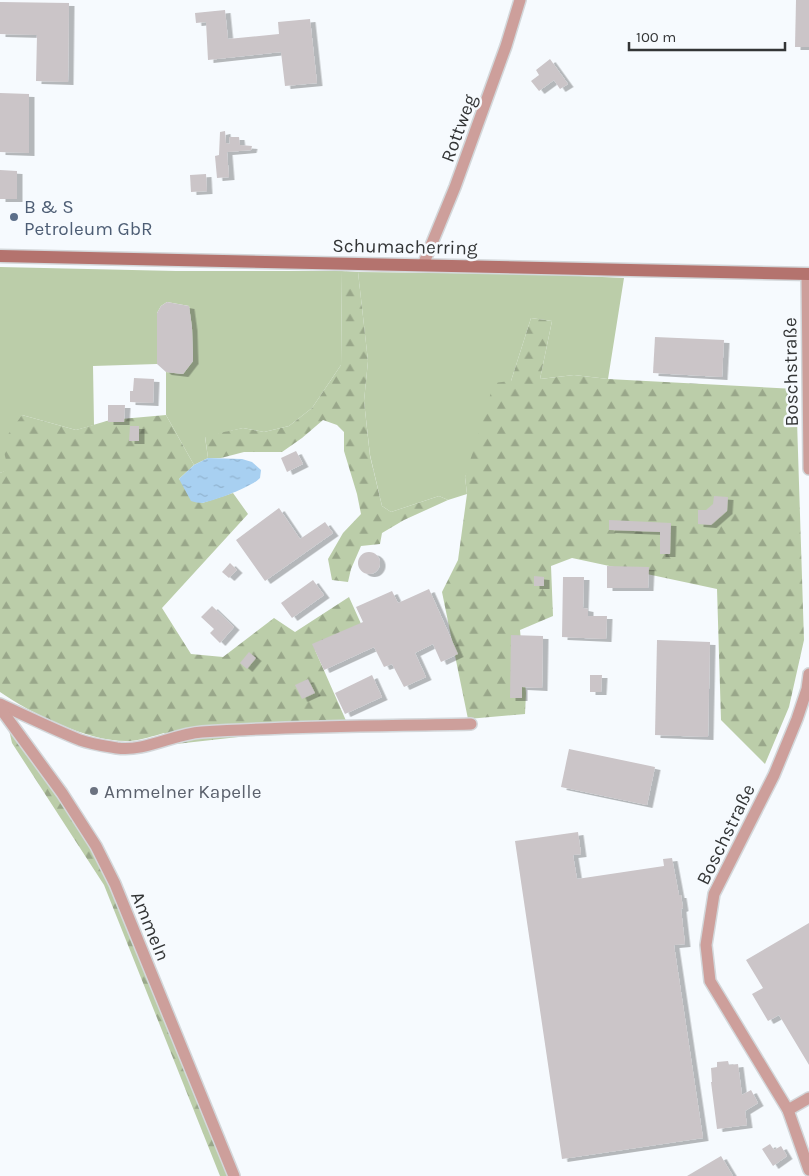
<svg xmlns="http://www.w3.org/2000/svg" width="809" height="1176" font-family="Karla,sans-serif">
	<style>
		.grass { fill: #bbcda9 }
		.forest { fill: url(#forest-firs) }
		.water { fill: url(#water-ripples) }
		.building { fill: #cbc5c8; filter: url(#shadow) }
		.lines { fill: none; stroke-linecap: round; stroke-linejoin: round }
		.street-casing { stroke: #d3d7da; stroke-width: 14 }
		.secondary-casing { stroke: #d3d7da; stroke-width: 15 }
		.street { stroke: #cd9f9b; stroke-width: 11 }
		.secondary { stroke: #b4736e; stroke-width: 12 }
		.service-dot { fill: #5c6f8a; stroke: #f6fafe; stroke-width: 2 }
		.worship-dot { fill: #6b7280; stroke: #f6fafe; stroke-width: 2 }
		.labels { text-anchor: middle; stroke-width: 5; stroke-linejoin: round; paint-order: stroke }
		.street-label { font-size: 19px; fill: #333536; stroke: #f6fafe }
		.service-label { font-size: 19px; fill: #4e5e75; stroke: #f6fafe; text-anchor: start }
		.worship-label { font-size: 19px; fill: #5b616d; stroke: #f6fafe; text-anchor: start }
	</style>
	<defs>
		<pattern id="forest-firs" width="22" height="20" patternUnits="userSpaceOnUse" patternTransform="scale(1.25)"><rect width="22" height="20" fill="#bbcda9"/><path d="M5 1l3.5 6h-7zM16 11l3.5 6h-7z" fill="#99a78a"/></pattern>
		<pattern id="water-ripples" width="26" height="14" patternUnits="userSpaceOnUse" patternTransform="scale(1.25)"><rect width="26" height="14" fill="#a8d0f1"/><path d="M2 4q2-2 4 0t4 0M15 11q2-2 4 0t4 0" fill="none" stroke="#91b3cf"/></pattern>
		<filter id="shadow"><feDropShadow dx="5.5" dy="3" stdDeviation="0" flood-color="#0004"/></filter>
	</defs>
	<rect width="100%" height="100%" fill="#f6fafe"/>
	<!-- grass -->
	<g class="grass">
		<path d="M 0,267 L 176,271 L 342,271 L 341,365 L 312,408 L 289,426 L 264,432 L 243,428 L 205,437 L 208,458 L 194,465 L 166,415 L 166,372 L 183,374 L 193,361 L 192,328 L 189,306 L 167,302 L 161,306 L 157,313 L 157,364 L 93,366 L 94,425 L 76,430 L 22,415 L 8,470 L 0,473 Z"/>
		<path d="M 358,272 L 536,274 L 624,278 L 608,379 L 574,375 L 540,379 L 552,321 L 531,318 L 511,381 L 465,477 L 467,494 L 448,500 L 439,496 L 391,512 L 382,506 L 370,455 L 364,401 L 368,361 Z"/>
	</g>
	<!-- forest -->
	<g class="forest">
		<path d="M 342,271 L 358,272 L 368,361 L 364,401 L 370,456 L 382,506 L 391,512 L 439,496 L 448,500 L 404,520 L 382,533 L 380,544 L 361,546 L 351,569 L 348,582 L 332,580 L 328,559 L 343,533 L 361,514 L 357,494 L 344,451 L 344,432 L 337,425 L 323,420 L 302,438 L 282,452 L 244,452 L 221,458 L 208,458 L 205,436 L 243,428 L 264,432 L 289,426 L 312,408 L 341,365 Z"/>
		<path d="M 531,318 L 552,321 L 540,379 L 574,375 L 608,379 L 796,389 L 804,640 L 789,707 L 765,764 L 721,720 L 717,589 L 572,558 L 551,566 L 553,616 L 520,630 L 526,693 L 525,714 L 468,719 L 442,592 L 458,560 L 467,494 L 465,477 L 494,383 L 511,381 Z"/>
		<path d="M 22,415 L 76,430 L 110,420 L 166,415 L 194,465 L 179,479 L 202,503 L 233,493 L 248,514 L 162,608 L 191,654 L 223,657 L 274,618 L 295,632 L 349,597 L 362,626 L 315,650 L 351,732 L 265,734 L 176,744 L 164,733 C 153,736 142,740 130,741 C 91,743 32,714 0,692 L 0,473 L 8,469 L 2,443 Z"/>
		<path d="M 7,721 L 57,793 L 112,885 L 233,1176 L 220,1176 L 104,885 L 12,743 Z"/>
	</g>
	<!-- water -->
	<path class="water" d="M 208,458 L 242,459 L 252,462 L 261,470 L 260,478 C 252,487 214,501 202,503 C 199,503 194,502 191,501 L 179,479 L 194,465 Z"/>
	<!-- building -->
	<g class="building">
		<path d="M 796,0 L 809,0 L 809,47 L 795,47 Z"/>
		<path d="M 0,2 L 69,3 L 68,82 L 36,81 L 37,35 L 0,34 Z"/>
		<path d="M 225,10 L 228,39 L 279,34 L 278,22 L 310,19 L 317,83 L 285,86 L 281,52 L 208,60 L 206,22 L 196,23 L 195,13 Z"/>
		<path d="M 550,59 L 568,84 L 560,89 L 554,80 L 539,91 L 531,81 L 539,75 L 536,70 Z"/>
		<path d="M 0,93 L 29,94 L 29,153 L 0,152 Z"/>
		<path d="M 225,131 L 226,143 L 230,144 L 229,137 L 239,137 L 240,145 L 252,146 L 251,150 L 227,152 L 229,177 L 217,178 L 215,156 L 219,155 L 220,132 Z"/>
		<path d="M 0,170 L 17,171 L 17,199 L 0,199 Z"/>
		<path d="M 206,174 L 207,191 L 191,192 L 190,175 Z"/>
		<path d="M 167,302 L 189,306 L 192,328 L 193,361 L 183,374 L 166,372 L 157,364 L 157,313 L 161,306 Z"/>
		<path d="M 655,337 L 724,340 L 722,377 L 653,373 Z"/>
		<path d="M 134,378 L 154,379 L 153,403 L 130,402 L 130,391 L 133,391 Z"/>
		<path d="M 108,405 L 125,405 L 124,422 L 108,422 Z"/>
		<path d="M 130,426 L 139,426 L 139,441 L 129,441 Z"/>
		<path d="M 296,451 L 303,464 L 287,472 L 281,458 Z"/>
		<path d="M 714,496 L 728,497 L 727,511 L 711,525 L 698,524 L 698,510 L 706,510 L 713,504 Z"/>
		<path d="M 279,508 L 300,539 L 325,522 L 333,533 L 265,581 L 236,540 Z"/>
		<path d="M 609,520 L 671,523 L 670,554 L 660,554 L 660,532 L 609,530 Z"/>
		<circle cx="369" cy="563" r="11"/>
		<path d="M 230,563 L 237,570 L 229,578 L 222,572 Z"/>
		<path d="M 607,566 L 649,567 L 648,588 L 607,588 Z"/>
		<path d="M 534,576 L 544,577 L 544,586 L 534,586 Z"/>
		<path d="M 563,577 L 584,577 L 583,608 L 588,609 L 588,616 L 607,616 L 606,639 L 562,637 Z"/>
		<path d="M 313,580 L 324,595 L 292,618 L 281,603 Z"/>
		<path d="M 429,589 L 458,654 L 441,662 L 433,644 L 415,653 L 426,677 L 404,687 L 392,664 L 384,667 L 374,647 L 324,670 L 312,644 L 363,622 L 356,607 L 392,591 L 398,603 Z"/>
		<path d="M 212,606 L 234,627 L 220,643 L 210,633 L 214,629 L 201,617 Z"/>
		<path d="M 511,635 L 543,636 L 542,688 L 522,687 L 522,698 L 510,698 Z"/>
		<path d="M 657,640 L 710,642 L 708,737 L 655,735 Z"/>
		<path d="M 249,652 L 256,658 L 247,669 L 240,663 Z"/>
		<path d="M 372,675 L 382,697 L 345,714 L 335,693 Z"/>
		<path d="M 590,675 L 602,675 L 601,692 L 590,692 Z"/>
		<path d="M 308,679 L 315,693 L 302,699 L 295,685 Z"/>
		<path d="M 569,749 L 655,767 L 647,805 L 561,787 Z"/>
		<path d="M 578,832 L 581,854 L 573,855 L 577,879 L 664,866 L 663,859 L 672,858 L 679,895 L 681,895 L 683,908 L 681,909 L 685,944 L 674,945 L 703,1138 L 562,1159 L 515,841 Z"/>
		<path d="M 809,923 L 809,1065 L 779,1015 L 768,1021 L 752,994 L 763,988 L 746,960 Z"/>
		<path d="M 728,1061 L 729,1065 L 738,1064 L 742,1095 L 751,1090 L 758,1103 L 745,1111 L 747,1125 L 717,1129 L 711,1082 L 712,1082 L 711,1068 L 717,1067 L 717,1062 Z"/>
		<path d="M 770,1144 L 774,1150 L 781,1146 L 787,1156 L 773,1166 L 762,1149 Z"/>
		<path d="M 721,1156 L 733,1176 L 687,1176 Z"/>
	</g>
	<g class="lines">
		<!-- street casing -->
		<g class="street-casing">
			<g id="street">
				<path d="M 423,265 L 455,187 L 506,46 L 520,0"/>
				<path d="M 807,274 L 809,469"/>
				<path d="M 809,674 L 807,689 L 797,719 L 774,775 L 714,894 L 706,945 L 710,981 L 788,1110 L 809,1170"/>
				<path d="M 0,704 C 26,716 53,729 80,740 C 91,744 105,746 117,748 C 145,752 173,734 202,732 C 291,726 381,726 471,724"/>
				<path d="M 0,708 L 62,793 L 96,846 L 115,884 L 234,1176"/>
				<path d="M 788,1110 L 809,1098"/>
			</g>
		</g>
		<!-- secondary casing -->
		<g class="secondary-casing">
			<path id="secondary" d="M 0,256 L 809,274"/>
		</g>
		<!-- street -->
		<use href="#street" class="street"/>
		<!-- secondary -->
		<use href="#secondary" class="secondary"/>
	</g>
	<!-- markers -->
	<circle class="service-dot" cx="14" cy="217" r="5"/>
	<circle class="worship-dot" cx="94" cy="791" r="5"/>
	<g class="labels">
		<!-- street labels -->
		<g class="street-label">
			<text transform="translate(458 128) rotate(-70)" y="7">Rottweg</text>
			<text transform="translate(405 246) rotate(1)" y="7">Schumacherring</text>
			<text transform="translate(790 372) rotate(-91)" y="7">Boschstraße</text>
			<text transform="translate(725 834) rotate(-64)" y="7">Boschstraße</text>
			<text transform="translate(151 926) rotate(68)" y="7">Ammeln</text>
		</g>
		<!-- service labels -->
		<g class="service-label">
			<text x="24" y="213">B &amp; S<tspan x="24" dy="22">Petroleum GbR</tspan></text>
		</g>
		<!-- worship labels -->
		<g class="worship-label">
			<text x="104" y="798">Ammelner Kapelle</text>
		</g>
	</g>
	<!-- scale -->
	<path d="M629 42v8h156v-8" fill="none" stroke="#333536" stroke-width="2.5"/>
	<text x="636" y="42" font-size="15" fill="#333536" stroke="#f6fafe" stroke-width="4" paint-order="stroke">100 m</text>
</svg>
